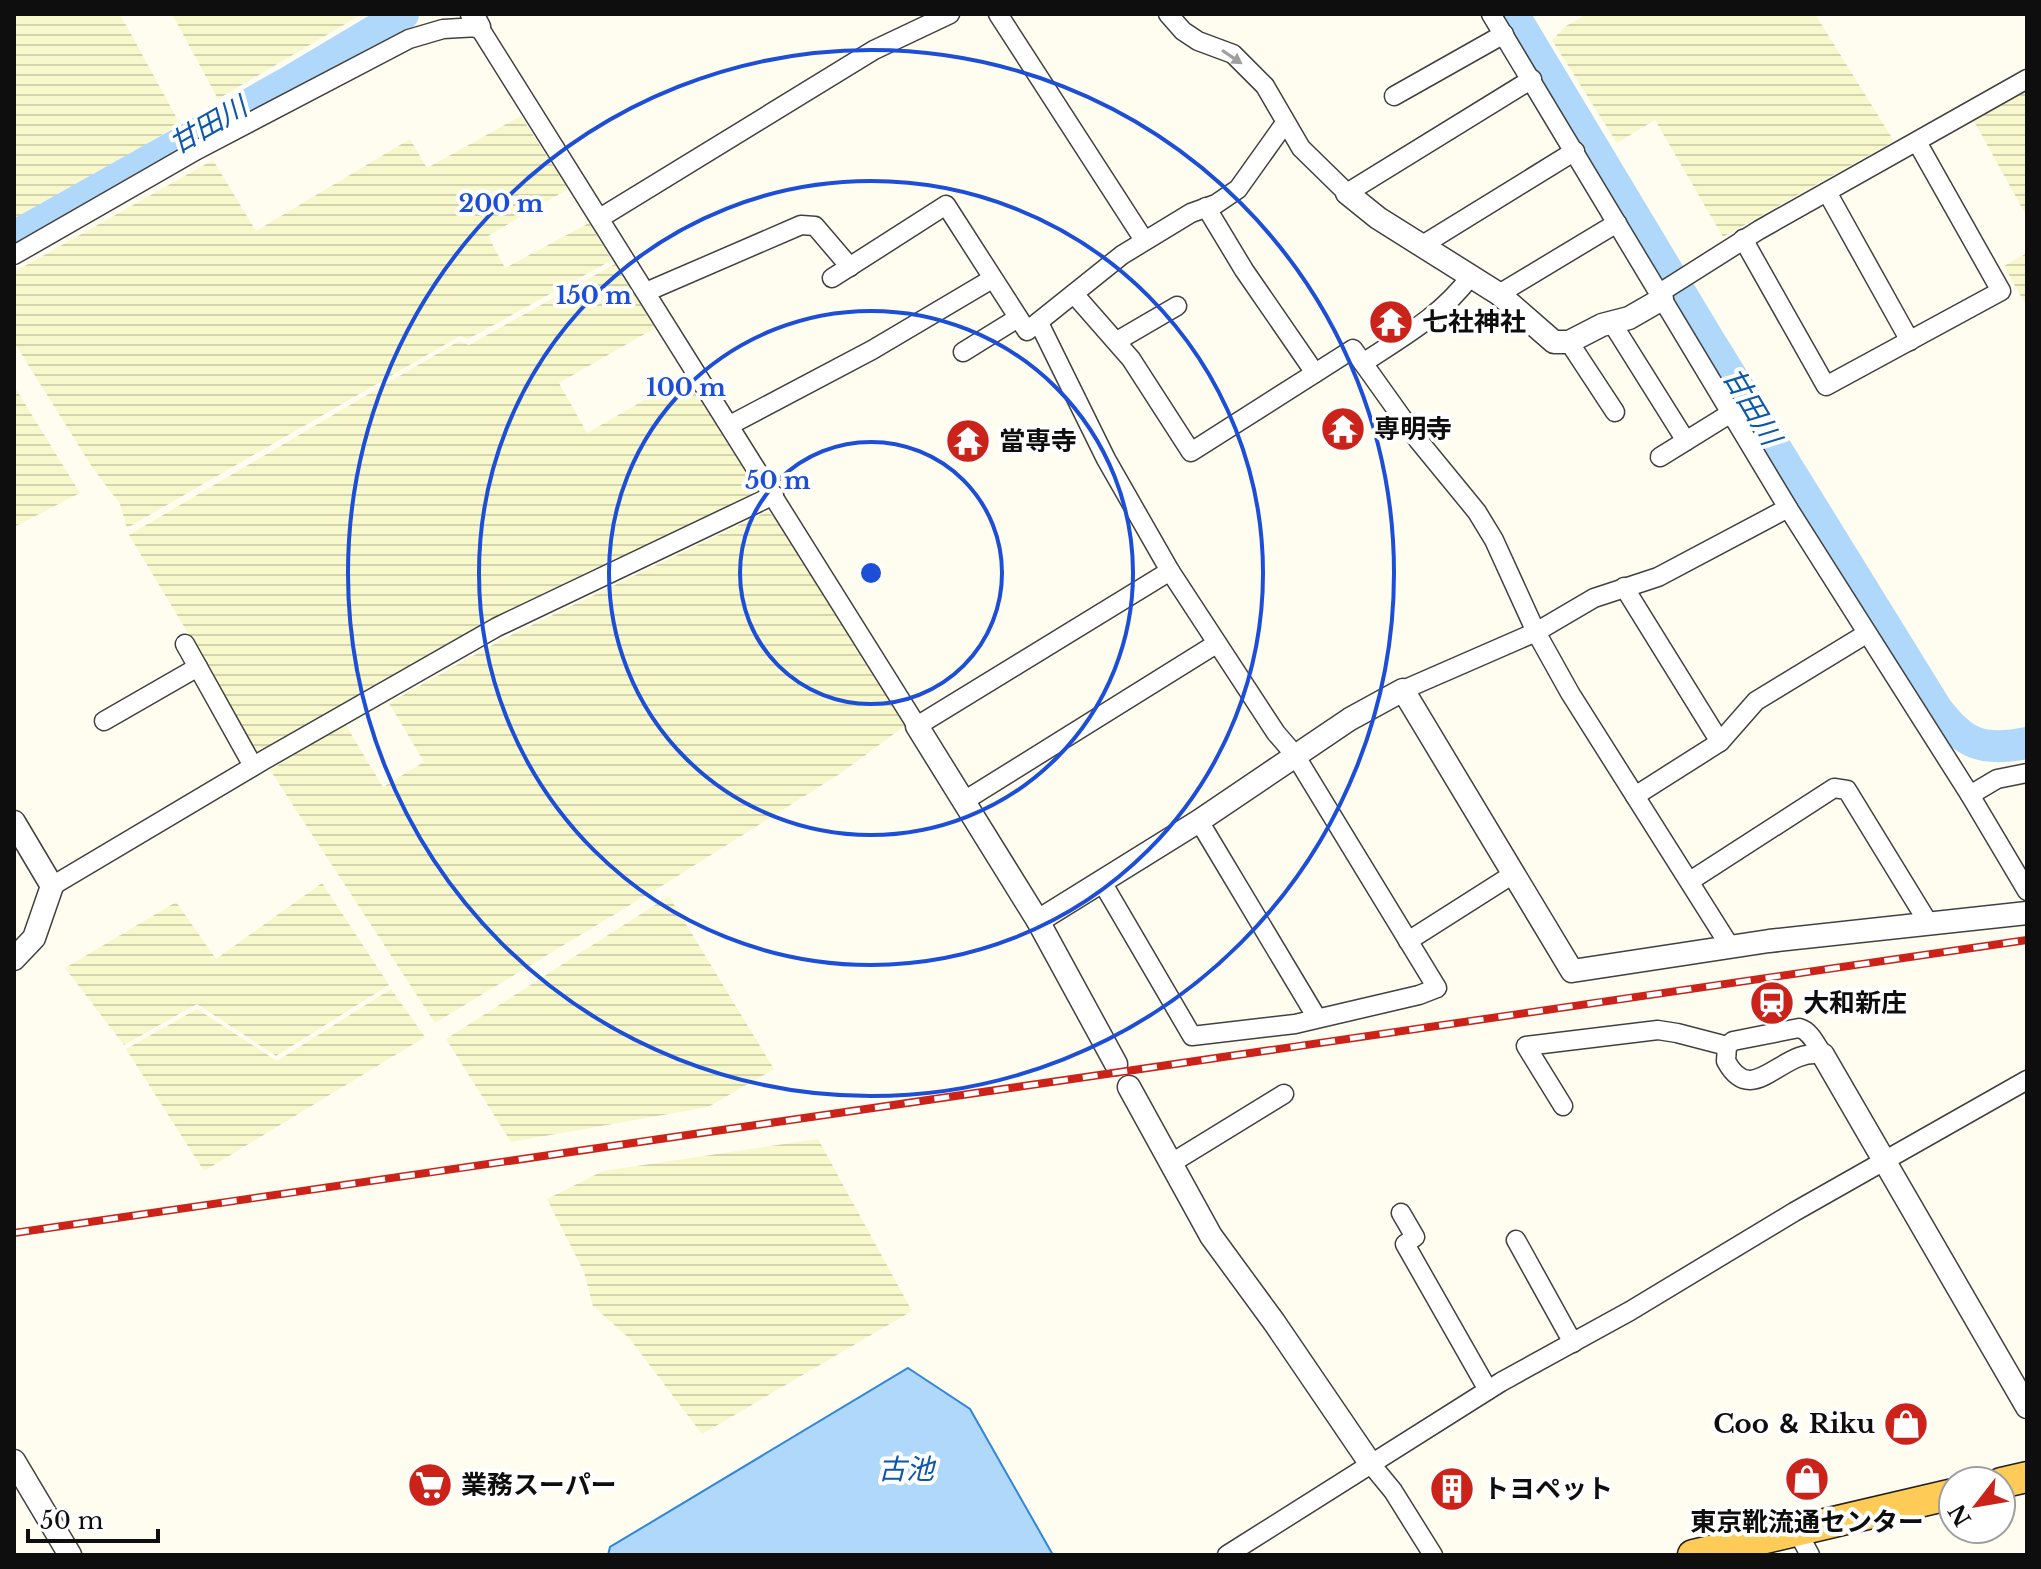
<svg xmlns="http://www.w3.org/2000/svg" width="2041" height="1569" font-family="'Libre Baskerville','Noto Sans JP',serif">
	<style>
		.farmland { fill: url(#farmland-rules) }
		.water { fill: #b0d8fb; stroke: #3086d9; stroke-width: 2 }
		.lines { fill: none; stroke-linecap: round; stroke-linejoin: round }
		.river { stroke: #b0d8fb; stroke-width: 32 }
		.minor-casing { stroke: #414141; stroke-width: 21 }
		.tertiary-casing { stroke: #414141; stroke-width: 25 }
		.trunk-casing { stroke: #1f1f1f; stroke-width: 33 }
		.minor { stroke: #fff; stroke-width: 18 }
		.tertiary { stroke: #fff; stroke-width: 22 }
		.trunk { stroke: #ffcb57; stroke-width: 30 }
		.rail-casing { stroke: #cb221a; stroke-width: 8 }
		.rail { stroke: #fff; stroke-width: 5; stroke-dasharray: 15; stroke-linecap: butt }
		.oneway { fill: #9f9f9f }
		.ring { fill: none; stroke: #1d4ed8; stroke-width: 4 }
		.labels { text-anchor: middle; stroke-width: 8; stroke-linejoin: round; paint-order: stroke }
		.poi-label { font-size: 26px; font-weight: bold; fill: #0e0e0e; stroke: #fff; text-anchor: start }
		.water-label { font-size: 28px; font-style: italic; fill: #0c57ac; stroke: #fff }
		.centre { fill: #1d4ed8; stroke: #fff; stroke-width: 4 }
		.ring-label { font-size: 24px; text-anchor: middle; font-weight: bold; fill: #1d4ed8; stroke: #fff; stroke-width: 8; stroke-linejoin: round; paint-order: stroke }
	</style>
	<defs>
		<pattern id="farmland-rules" width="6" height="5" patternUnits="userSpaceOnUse" patternTransform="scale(2)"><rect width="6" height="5" fill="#f8f8cd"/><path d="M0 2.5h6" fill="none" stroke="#d3d3af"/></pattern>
	</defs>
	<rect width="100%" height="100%" fill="#fffdf0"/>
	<!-- farmland -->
	<g class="farmland">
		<path d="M 14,14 L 120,14 L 180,124 L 14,224 Z"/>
		<path d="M 172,14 L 362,14 L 218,99 Z"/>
		<path d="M 1587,14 L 1815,14 L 1894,141 L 1723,237 L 1655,120 L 1617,143 L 1552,40 L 1566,26 Z"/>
		<path d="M 2027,91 L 2027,217 L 1974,121 Z"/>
		<path d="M 521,116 L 568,189 L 488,236 L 505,268 L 589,223 L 612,260 L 468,339 L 460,336 L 127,528 L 120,504 L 92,467 L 14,342 L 14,272 L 213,160 L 256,231 L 410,139 L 427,168 Z"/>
		<path d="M 2027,253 L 2027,307 L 2004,266 Z"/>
		<path d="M 615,264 L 655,328 L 559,383 L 587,433 L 686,376 L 758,490 L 756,493 L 493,620 L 254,756 L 206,663 L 129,535 L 459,341 L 469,345 Z"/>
		<path d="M 14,386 L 80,493 L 14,527 Z"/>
		<path d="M 768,511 L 779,524 L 906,725 L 841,773 L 668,882 L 435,1023 L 270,770 L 345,724 L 383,787 L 424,762 L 389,703 L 503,639 Z"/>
		<path d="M 322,883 L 389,985 L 276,1056 L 197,1004 L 124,1045 L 65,968 L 176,902 L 216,959 Z"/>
		<path d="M 669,896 L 774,1069 L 708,1107 L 511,1142 L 446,1039 Z"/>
		<path d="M 391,989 L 425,1037 L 204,1171 L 126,1049 L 197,1009 L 277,1061 Z"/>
		<path d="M 818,1139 L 912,1311 L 702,1434 L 629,1338 L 593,1306 L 584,1272 L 547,1199 L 603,1171 Z"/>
	</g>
	<!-- water -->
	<path class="water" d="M 908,1368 L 970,1409 L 1053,1555 L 608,1555 L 610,1547 Z"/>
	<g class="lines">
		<!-- river -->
		<g class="river">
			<path d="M 1513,14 L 1707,337 L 1936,708 C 1963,744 1982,752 2027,743"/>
			<path d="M 14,237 L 289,82 L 403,14"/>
		</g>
		<!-- minor casing -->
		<g class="minor-casing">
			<g id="minor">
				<path d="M 998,14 L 1144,240"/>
				<path d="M 1168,14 L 1183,31 L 1198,41 L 1233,54 L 1265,86 L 1301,148 L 1347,193 L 1532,79"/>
				<path d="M 1491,14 L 1788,508 L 1970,795 L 2027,891"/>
				<path d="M 1394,96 L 1504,34"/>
				<path d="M 1827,192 L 1910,341"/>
				<path d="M 1206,207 L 1244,270 L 1315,373"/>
				<path d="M 600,218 L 874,50 L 950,14"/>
				<path d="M 1743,239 L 1826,386 L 2001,291 L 1917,142"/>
				<path d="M 1421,246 L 1575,151"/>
				<path d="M 14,255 L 197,150 L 409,39 L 443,29 L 479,27 L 917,726 L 1170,571"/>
				<path d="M 832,278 L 946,205 L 1027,331 L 1122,255 L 1191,213 L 1216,204 L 1238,189 L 1285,123"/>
				<path d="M 646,292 L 801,225 L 815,226 L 850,267"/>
				<path d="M 1074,294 L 1131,359 L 1191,452 L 1353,349 L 1418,440 L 1477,512 L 1494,540 L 1536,632 L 1570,693 L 1731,948"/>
				<path d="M 1499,294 L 1617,223"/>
				<path d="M 1658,294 L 1759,230 L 2027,79"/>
				<path d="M 1039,323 L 1106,459 L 1170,571 L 1276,733 L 1295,755 L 1437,988 L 1419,995 L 1295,1024 L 1192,1036 L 1102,882"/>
				<path d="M 1612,323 L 1686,441"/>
				<path d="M 1117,341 L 1177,306"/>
				<path d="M 1569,342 L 1615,412"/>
				<path d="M 963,352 L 1018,318"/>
				<path d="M 1363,363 C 1402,337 1441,316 1470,277"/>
				<path d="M 730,425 L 872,350 L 992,279"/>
				<path d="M 1660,457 L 1731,413"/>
				<path d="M 1624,587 L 1720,742"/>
				<path d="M 185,644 L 253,766"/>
				<path d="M 1403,690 L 1536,632 L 1594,598 L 1658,577 L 1788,508"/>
				<path d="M 104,721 L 198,667"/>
				<path d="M 1970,795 L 1997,779 L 2027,773"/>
				<path d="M 1635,796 L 1720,742 L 1756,701 L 1866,634"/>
				<path d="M 964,801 L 1216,644"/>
				<path d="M 1199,821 L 1317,1018"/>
				<path d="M 1690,881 L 1834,788 L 1847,790 L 1929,924"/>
				<path d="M 52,886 L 264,760 L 497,627 L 774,495"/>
				<path d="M 1408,941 L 1515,873"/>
				<path d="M 1799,1028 C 1811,1031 1816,1045 1823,1055 C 1783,1045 1753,1111 1726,1061 L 1727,1046 L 1733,1041 Z"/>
				<path d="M 1563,1106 L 1526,1046 L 1658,1030 L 1677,1033 L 1727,1046"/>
				<path d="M 1170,1164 L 1284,1094"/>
				<path d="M 1401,1213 L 1415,1237 L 1405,1244 L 1488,1390"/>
				<path d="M 1516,1240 L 1573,1343"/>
				<path d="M 1370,1463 L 1393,1491 L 1433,1555"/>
				<path d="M 1797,1531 L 1810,1555"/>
				<path d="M 1227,1555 L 1501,1382 L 1630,1311 L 1794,1212 L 2027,1080"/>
			</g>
		</g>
		<!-- tertiary casing -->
		<g class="tertiary-casing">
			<g id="tertiary">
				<path d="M 472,14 L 479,27"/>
				<path d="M 1347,193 L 1378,218 L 1499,294 L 1554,342 L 1569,342 L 1602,325 L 1629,318 L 1662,299"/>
				<path d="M 917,726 L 1038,921 L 1116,1064"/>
				<path d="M 14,822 L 52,886 L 34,938 L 14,959"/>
				<path d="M 1038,921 L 1199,821 L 1350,719 L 1403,690 L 1572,971 L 1769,941 L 2027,913"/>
				<path d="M 1823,1055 L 2027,1407"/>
				<path d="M 1129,1087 L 1211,1236 L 1274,1322 L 1370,1463"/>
				<path d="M 14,1461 L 70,1555"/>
			</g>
		</g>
		<!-- trunk casing -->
		<g class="trunk-casing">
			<g id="trunk">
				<path d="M 2001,1483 L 2027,1477"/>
				<path d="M 1693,1555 L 1953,1494"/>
			</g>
		</g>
		<!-- minor -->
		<use href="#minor" class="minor"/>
		<!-- tertiary -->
		<use href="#tertiary" class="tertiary"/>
		<!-- trunk -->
		<use href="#trunk" class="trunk"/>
		<!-- rail casing -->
		<g class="rail-casing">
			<path id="rail" d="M 14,1233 L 2027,940"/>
		</g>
		<!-- rail -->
		<use href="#rail" class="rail"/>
	</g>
	<!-- one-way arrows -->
	<defs><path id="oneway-solid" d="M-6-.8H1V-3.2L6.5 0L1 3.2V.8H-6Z" transform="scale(2)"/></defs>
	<use class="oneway" href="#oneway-solid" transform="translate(1232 57) rotate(34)"/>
	<!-- distance rings -->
	<g class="ring">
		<circle cx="871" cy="573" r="131"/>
		<circle cx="871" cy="573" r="262"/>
		<circle cx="871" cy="573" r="392"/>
		<circle cx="871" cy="573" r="523"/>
	</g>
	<!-- icons -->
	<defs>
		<g id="temple-disc" transform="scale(2.3)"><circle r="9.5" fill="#cb221a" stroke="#fff"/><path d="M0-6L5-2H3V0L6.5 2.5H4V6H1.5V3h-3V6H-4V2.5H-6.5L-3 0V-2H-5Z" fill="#fff"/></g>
		<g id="station-disc" transform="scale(2.3)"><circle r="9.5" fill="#cb221a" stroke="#fff"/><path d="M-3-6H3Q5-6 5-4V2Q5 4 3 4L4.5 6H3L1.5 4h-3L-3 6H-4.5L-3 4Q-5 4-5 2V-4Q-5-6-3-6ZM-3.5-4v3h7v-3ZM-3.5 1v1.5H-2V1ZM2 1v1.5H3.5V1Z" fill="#fff"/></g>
		<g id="shop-disc" transform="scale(2.3)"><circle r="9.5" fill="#cb221a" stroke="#fff"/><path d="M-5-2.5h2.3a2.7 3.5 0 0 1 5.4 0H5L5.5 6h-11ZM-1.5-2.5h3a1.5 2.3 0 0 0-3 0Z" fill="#fff"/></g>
		<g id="supermarket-disc" transform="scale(2.3)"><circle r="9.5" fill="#cb221a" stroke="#fff"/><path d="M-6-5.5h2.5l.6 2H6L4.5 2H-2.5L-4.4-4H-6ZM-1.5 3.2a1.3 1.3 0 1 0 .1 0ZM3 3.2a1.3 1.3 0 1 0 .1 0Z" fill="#fff"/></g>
		<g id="building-disc" transform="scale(2.3)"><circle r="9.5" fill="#cb221a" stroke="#fff"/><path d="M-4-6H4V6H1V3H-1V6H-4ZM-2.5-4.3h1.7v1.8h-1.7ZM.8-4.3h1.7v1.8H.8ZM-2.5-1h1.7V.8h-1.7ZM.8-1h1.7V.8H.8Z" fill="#fff"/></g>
	</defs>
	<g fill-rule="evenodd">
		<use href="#temple-disc" x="1391" y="322"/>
		<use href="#temple-disc" x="1343" y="429"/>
		<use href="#temple-disc" x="968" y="441"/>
		<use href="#station-disc" x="1772" y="1003"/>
		<use href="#shop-disc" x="1906" y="1424"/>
		<use href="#shop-disc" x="1807" y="1479"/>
		<use href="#supermarket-disc" x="430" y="1485"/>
		<use href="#building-disc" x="1452" y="1489"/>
	</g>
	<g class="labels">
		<!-- poi labels -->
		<g class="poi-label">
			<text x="1422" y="331">七社神社</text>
			<text x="1374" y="438">専明寺</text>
			<text x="999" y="450">當専寺</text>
			<text x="1803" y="1012">大和新庄</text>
			<text x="1875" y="1433" text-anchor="end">Coo ＆ Riku</text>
			<text x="461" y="1494">業務スーパー</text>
			<text x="1483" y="1498">トヨペット</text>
			<text x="1807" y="1531" text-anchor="middle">東京靴流通センター</text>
		</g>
		<!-- water labels -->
		<g class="water-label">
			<text transform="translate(208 125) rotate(-30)" y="10">甘田川</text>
			<text transform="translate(1752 406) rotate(59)" y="10">甘田川</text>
			<text x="906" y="1479">古池</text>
		</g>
	</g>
	<circle cx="871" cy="573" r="12" class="centre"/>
	<g class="ring-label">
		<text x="501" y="212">200 m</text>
		<text x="594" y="304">150 m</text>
		<text x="686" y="396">100 m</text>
		<text x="778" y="489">50 m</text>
	</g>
	<!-- border -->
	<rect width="2041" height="1569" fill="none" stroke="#0e0e0e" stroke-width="32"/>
	<!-- north arrow -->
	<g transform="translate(1977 1505) rotate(239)"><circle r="38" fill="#ffffff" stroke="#9f9f9f" stroke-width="2"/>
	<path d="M0-6L14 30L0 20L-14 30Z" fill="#cb221a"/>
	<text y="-12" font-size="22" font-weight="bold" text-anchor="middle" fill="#0e0e0e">N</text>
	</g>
	<!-- scale -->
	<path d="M28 1529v12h130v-12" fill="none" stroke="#0e0e0e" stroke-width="4"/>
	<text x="40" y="1529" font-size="24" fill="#0e0e0e" stroke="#ffffff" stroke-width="6" paint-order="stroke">50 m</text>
</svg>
